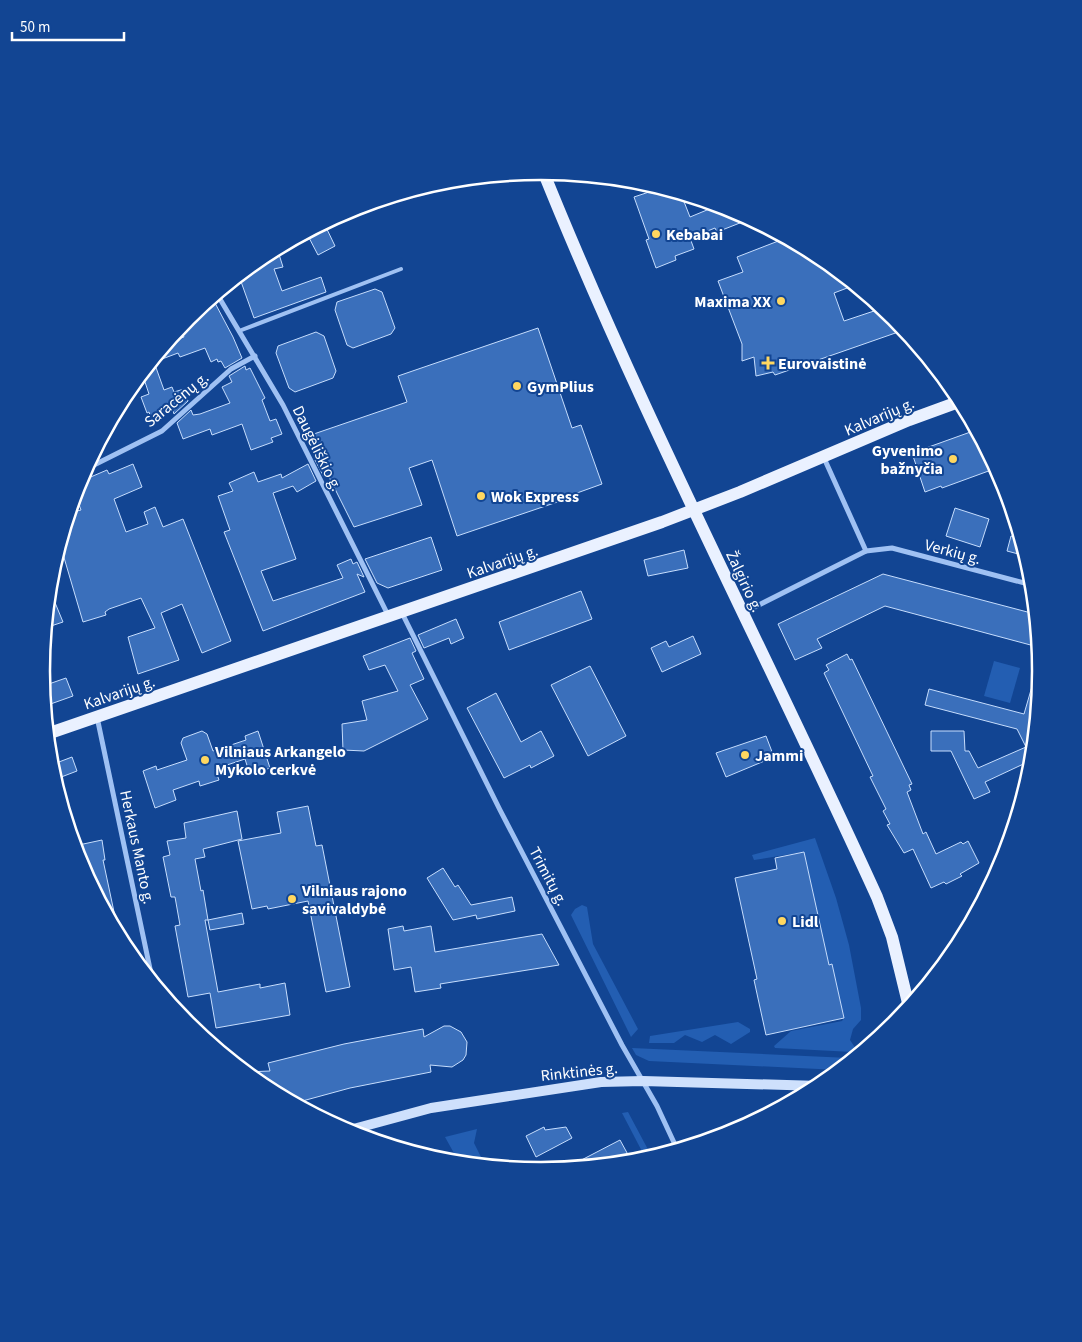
<svg xmlns="http://www.w3.org/2000/svg" width="1082" height="1342" font-family="'Source Sans 3',sans-serif">
	<style>
		.green { fill: #235eb2 }
		.building { fill: #3a6fbb; stroke: #c6ddfd }
		.lines { fill: none; stroke-linecap: round; stroke-linejoin: round }
		.lane { stroke: #9fc1f3; stroke-width: 4 }
		.street { stroke: #9fc1f3; stroke-width: 5 }
		.secondary { stroke: #cee0fc; stroke-width: 10 }
		.primary { stroke: #eaf1ff; stroke-width: 12 }
		.poi-dot { fill: #ffd760; stroke: #124593; stroke-width: 2 }
		.labels { text-anchor: middle; stroke-width: 4; stroke-linejoin: round; paint-order: stroke }
		.poi-label { font-size: 16px; font-weight: bold; fill: #fff; stroke: #124593; text-anchor: start }
		.street-label { font-size: 16px; fill: #fff; stroke: #124593 }
		.rim { fill: none; stroke: #fff; stroke-width: 2.5 }
	</style>
	<rect width="100%" height="100%" fill="#124593"/>
	<!-- green -->
	<g class="green">
		<path d="M 994,661 L 1020,668 L 1010,703 L 984,696 Z"/>
		<path d="M 815,838 L 836,898 L 849,945 L 861,1008 L 861,1020 L 853,1029 L 850,1040 L 856,1049 L 853,1052 L 775,1048 L 774,1046 L 791,1031 L 842,1021 L 844,1018 L 832,964 L 829,965 L 804,852 L 754,860 L 752,855 Z"/>
		<path d="M 582,905 L 587,907 L 593,944 L 638,1029 L 631,1037 L 571,915 L 575,909 Z"/>
		<path d="M 738,1022 L 750,1029 L 750,1032 L 731,1044 L 715,1035 L 702,1042 L 685,1035 L 674,1043 L 649,1043 L 650,1036 Z"/>
		<path d="M 632,1048 L 849,1058 L 852,1059 L 839,1070 L 649,1061 L 636,1055 Z"/>
		<path d="M 628,1112 L 652,1157 L 646,1159 L 622,1113 Z"/>
		<path d="M 477,1129 L 474,1143 L 485,1165 L 470,1164 L 466,1156 L 455,1155 L 445,1137 Z"/>
	</g>
	<!-- building -->
	<g class="building">
		<path d="M 661,188 L 681,194 L 690,217 L 719,205 L 750,219 L 717,232 L 715,228 L 690,238 L 694,249 L 675,256 L 676,260 L 656,268 L 646,240 L 649,239 L 634,197 Z"/>
		<path d="M 324,223 L 335,246 L 318,255 L 306,232 Z"/>
		<path d="M 786,238 L 819,256 L 855,285 L 834,293 L 844,321 L 883,308 L 904,330 L 775,375 L 773,372 L 756,376 L 754,357 L 742,361 L 742,344 L 718,281 L 743,272 L 737,257 Z"/>
		<path d="M 277,248 L 283,267 L 274,269 L 282,291 L 321,277 L 326,292 L 254,318 L 239,276 L 264,255 Z"/>
		<path d="M 375,289 L 382,292 L 395,328 L 391,334 L 353,348 L 347,345 L 335,310 L 337,302 Z"/>
		<path d="M 215,303 L 233,337 L 242,358 L 225,368 L 221,361 L 218,362 L 217,359 L 211,362 L 205,348 L 180,357 L 178,353 L 154,362 L 164,390 L 172,387 L 174,392 L 184,389 L 188,401 L 174,414 L 173,411 L 151,418 L 149,412 L 147,413 L 141,397 L 149,394 L 142,373 L 166,343 L 184,337 L 180,327 L 188,317 L 198,309 Z"/>
		<path d="M 538,328 L 572,428 L 581,425 L 602,484 L 577,493 L 578,495 L 457,536 L 432,460 L 409,468 L 422,505 L 354,527 L 328,475 L 324,477 L 315,460 L 319,458 L 308,436 L 407,402 L 398,376 Z"/>
		<path d="M 316,332 L 324,336 L 336,371 L 333,378 L 295,392 L 289,388 L 276,353 L 278,346 Z"/>
		<path d="M 245,366 L 246,370 L 250,368 L 265,398 L 262,400 L 270,421 L 276,419 L 282,434 L 271,438 L 273,442 L 251,450 L 242,424 L 212,435 L 210,429 L 183,439 L 177,423 L 191,410 L 193,415 L 200,414 L 230,403 L 222,387 L 232,382 L 229,376 Z"/>
		<path d="M 976,430 L 994,464 L 992,465 L 994,469 L 942,488 L 941,486 L 925,492 L 912,453 Z"/>
		<path d="M 133,464 L 142,487 L 114,499 L 126,532 L 148,524 L 144,512 L 155,507 L 163,527 L 183,519 L 231,641 L 202,653 L 182,604 L 161,613 L 179,660 L 138,674 L 128,637 L 155,628 L 141,598 L 109,609 L 105,612 L 106,615 L 83,622 L 60,544 L 69,513 L 81,510 L 75,494 L 81,492 L 79,482 L 107,470 L 109,474 Z"/>
		<path d="M 308,464 L 316,481 L 297,492 L 293,486 L 273,493 L 296,559 L 261,571 L 273,601 L 343,578 L 337,565 L 351,559 L 353,564 L 357,562 L 364,577 L 357,574 L 365,592 L 263,631 L 224,532 L 230,530 L 218,496 L 233,491 L 229,483 L 254,472 L 258,482 L 281,474 L 282,478 Z"/>
		<path d="M 955,508 L 989,519 L 980,547 L 946,536 Z"/>
		<path d="M 1011,536 L 1020,538 L 1026,556 L 1007,551 Z"/>
		<path d="M 431,537 L 442,570 L 388,588 L 377,583 L 365,559 Z"/>
		<path d="M 684,550 L 688,568 L 648,576 L 644,560 Z"/>
		<path d="M 883,574 L 1035,614 L 1038,647 L 885,606 L 817,639 L 822,648 L 795,660 L 778,624 Z"/>
		<path d="M 49,588 L 63,622 L 45,628 Z"/>
		<path d="M 581,591 L 592,619 L 509,650 L 499,622 Z"/>
		<path d="M 456,619 L 464,638 L 451,644 L 449,638 L 424,648 L 418,635 Z"/>
		<path d="M 693,636 L 701,654 L 662,672 L 651,648 L 666,641 L 669,647 Z"/>
		<path d="M 410,638 L 416,651 L 412,653 L 424,679 L 410,685 L 428,719 L 364,751 L 343,750 L 342,724 L 367,720 L 362,701 L 398,691 L 385,665 L 369,670 L 363,656 Z"/>
		<path d="M 847,654 L 850,660 L 852,659 L 912,784 L 909,785 L 911,790 L 907,792 L 923,834 L 926,832 L 936,854 L 961,842 L 963,844 L 968,841 L 979,863 L 960,874 L 962,876 L 946,884 L 944,882 L 931,888 L 913,849 L 904,853 L 887,825 L 890,824 L 883,811 L 886,809 L 870,777 L 873,776 L 824,673 L 829,670 L 826,665 Z"/>
		<path d="M 590,666 L 626,736 L 588,756 L 551,685 Z"/>
		<path d="M 66,678 L 73,696 L 45,706 L 43,686 Z"/>
		<path d="M 1033,683 L 1039,684 L 1032,760 L 985,782 L 990,792 L 974,799 L 951,751 L 931,751 L 931,731 L 964,731 L 965,751 L 969,751 L 978,768 L 1026,747 L 1017,729 L 925,705 L 929,689 L 1024,714 Z"/>
		<path d="M 496,693 L 521,742 L 541,731 L 554,756 L 531,768 L 530,765 L 504,778 L 467,708 Z"/>
		<path d="M 202,731 L 207,734 L 213,751 L 246,740 L 245,736 L 258,731 L 270,768 L 250,775 L 245,759 L 215,769 L 219,780 L 200,786 L 199,781 L 173,790 L 176,800 L 155,808 L 143,771 L 156,766 L 157,770 L 187,760 L 181,743 L 183,738 Z"/>
		<path d="M 766,736 L 774,757 L 726,777 L 716,753 Z"/>
		<path d="M 72,757 L 77,771 L 56,779 L 51,765 Z"/>
		<path d="M 308,806 L 316,846 L 322,845 L 350,987 L 326,992 L 308,901 L 268,909 L 267,906 L 252,909 L 238,841 L 281,833 L 277,812 Z"/>
		<path d="M 237,811 L 242,839 L 203,849 L 205,857 L 195,859 L 201,891 L 203,890 L 208,920 L 205,920 L 218,992 L 260,984 L 260,988 L 285,983 L 290,1015 L 216,1028 L 210,993 L 188,997 L 175,926 L 180,925 L 175,897 L 171,897 L 163,857 L 170,855 L 167,841 L 186,838 L 184,823 Z"/>
		<path d="M 102,840 L 105,860 L 103,860 L 117,926 L 114,927 L 79,862 L 74,846 Z"/>
		<path d="M 804,852 L 829,965 L 832,964 L 844,1018 L 766,1035 L 754,980 L 757,979 L 735,878 L 777,869 L 775,858 Z"/>
		<path d="M 443,868 L 455,887 L 458,885 L 471,905 L 512,897 L 515,911 L 477,919 L 476,915 L 453,920 L 427,878 Z"/>
		<path d="M 242,913 L 244,924 L 210,930 L 208,920 Z"/>
		<path d="M 403,926 L 404,931 L 431,926 L 435,952 L 542,934 L 559,965 L 440,984 L 441,988 L 415,992 L 411,967 L 394,970 L 388,929 Z"/>
		<path d="M 444,1026 L 450,1026 L 461,1032 L 467,1042 L 466,1055 L 463,1060 L 452,1067 L 430,1065 L 431,1072 L 350,1088 L 295,1103 L 263,1086 L 246,1072 L 270,1071 L 268,1063 L 344,1044 L 423,1029 L 424,1037 Z"/>
		<path d="M 544,1127 L 545,1130 L 566,1127 L 572,1138 L 536,1157 L 526,1136 Z"/>
		<path d="M 620,1140 L 632,1162 L 566,1168 Z"/>
	</g>
	<g class="lines">
		<!-- lane -->
		<path class="lane" d="M 239,331 L 401,269"/>
		<!-- street -->
		<g class="street">
			<path d="M 217,294 L 283,405 L 388,615"/>
			<path d="M 824,458 L 866,551"/>
			<path d="M 84,470 L 162,431 L 231,369 L 255,356"/>
			<path d="M 402,613 L 500,810 L 622,1045 L 657,1106 L 677,1149"/>
			<path d="M 743,613 L 866,551 L 892,548 L 1032,585"/>
			<path d="M 97,717 L 153,983"/>
		</g>
		<!-- secondary -->
		<path class="secondary" d="M 346,1131 L 431,1108 L 601,1082 L 643,1081 L 820,1086"/>
		<!-- primary -->
		<g class="primary">
			<path d="M 543,171 C 643,419 767,655 877,897 L 892,937 L 909,1007"/>
			<path d="M 47,734 L 662,522 L 740,492 L 909,420 L 961,401"/>
		</g>
	</g>
	<!-- markers -->
	<g class="poi-dot">
		<circle cx="656" cy="234" r="5"/>
		<circle cx="781" cy="301" r="5"/>
		<path d="M765.5 355.5h5v5h5v5h-5v5h-5v-5h-5v-5h5z"/>
		<circle cx="517" cy="386" r="5"/>
		<circle cx="953" cy="459" r="5"/>
		<circle cx="481" cy="496" r="5"/>
		<circle cx="745" cy="755" r="5"/>
		<circle cx="205" cy="760" r="5"/>
		<circle cx="292" cy="899" r="5"/>
		<circle cx="782" cy="921" r="5"/>
	</g>
	<g class="labels">
		<!-- poi labels -->
		<g class="poi-label">
			<text x="666" y="240">Kebabai</text>
			<text x="771" y="307" text-anchor="end">Maxima XX</text>
			<text x="778" y="369">Eurovaistinė</text>
			<text x="527" y="392">GymPlius</text>
			<text x="943" y="456" text-anchor="end">Gyvenimo<tspan x="943" dy="18">bažnyčia</tspan></text>
			<text x="491" y="502">Wok Express</text>
			<text x="215" y="757">Vilniaus Arkangelo<tspan x="215" dy="18">Mykolo cerkvė</tspan></text>
			<text x="755" y="761">Jammi</text>
			<text x="302" y="896">Vilniaus rajono<tspan x="302" dy="18">savivaldybė</tspan></text>
			<text x="792" y="927">Lidl</text>
		</g>
		<!-- street labels -->
		<g class="street-label">
			<text transform="translate(176 399) rotate(-39)" y="6">Saracėnų g.</text>
			<text transform="translate(879 416) rotate(-23)" y="6">Kalvarijų g.</text>
			<text transform="translate(318 448) rotate(64)" y="6">Daugėliškio g.</text>
			<text transform="translate(953 551) rotate(15)" y="6">Verkių g.</text>
			<text transform="translate(502 561) rotate(-19)" y="6">Kalvarijų g.</text>
			<text transform="translate(745 581) rotate(65)" y="6">Žalgirio g.</text>
			<text transform="translate(119 692) rotate(-19)" y="6">Kalvarijų g.</text>
			<text transform="translate(138 847) rotate(78)" y="6">Herkaus Manto g.</text>
			<text transform="translate(549 876) rotate(62)" y="6">Trimitų g.</text>
			<text transform="translate(579 1071) rotate(-6)" y="6">Rinktinės g.</text>
		</g>
	</g>
	<!-- crop -->
	<path d="M0 0H1082V1342H0ZM50 671a491 491 0 1 1 982 0a491 491 0 1 1-982 0Z" fill="#124593" fill-rule="evenodd"/>
	<path class="rim" d="M50 671a491 491 0 1 1 982 0a491 491 0 1 1-982 0Z"/>
	<!-- scale -->
	<path d="M12 32v8h112v-8" fill="none" stroke="#ffffff" stroke-width="2.5"/>
	<text x="20" y="32" font-size="15" fill="#ffffff" stroke="#124593" stroke-width="4" paint-order="stroke">50 m</text>
</svg>
